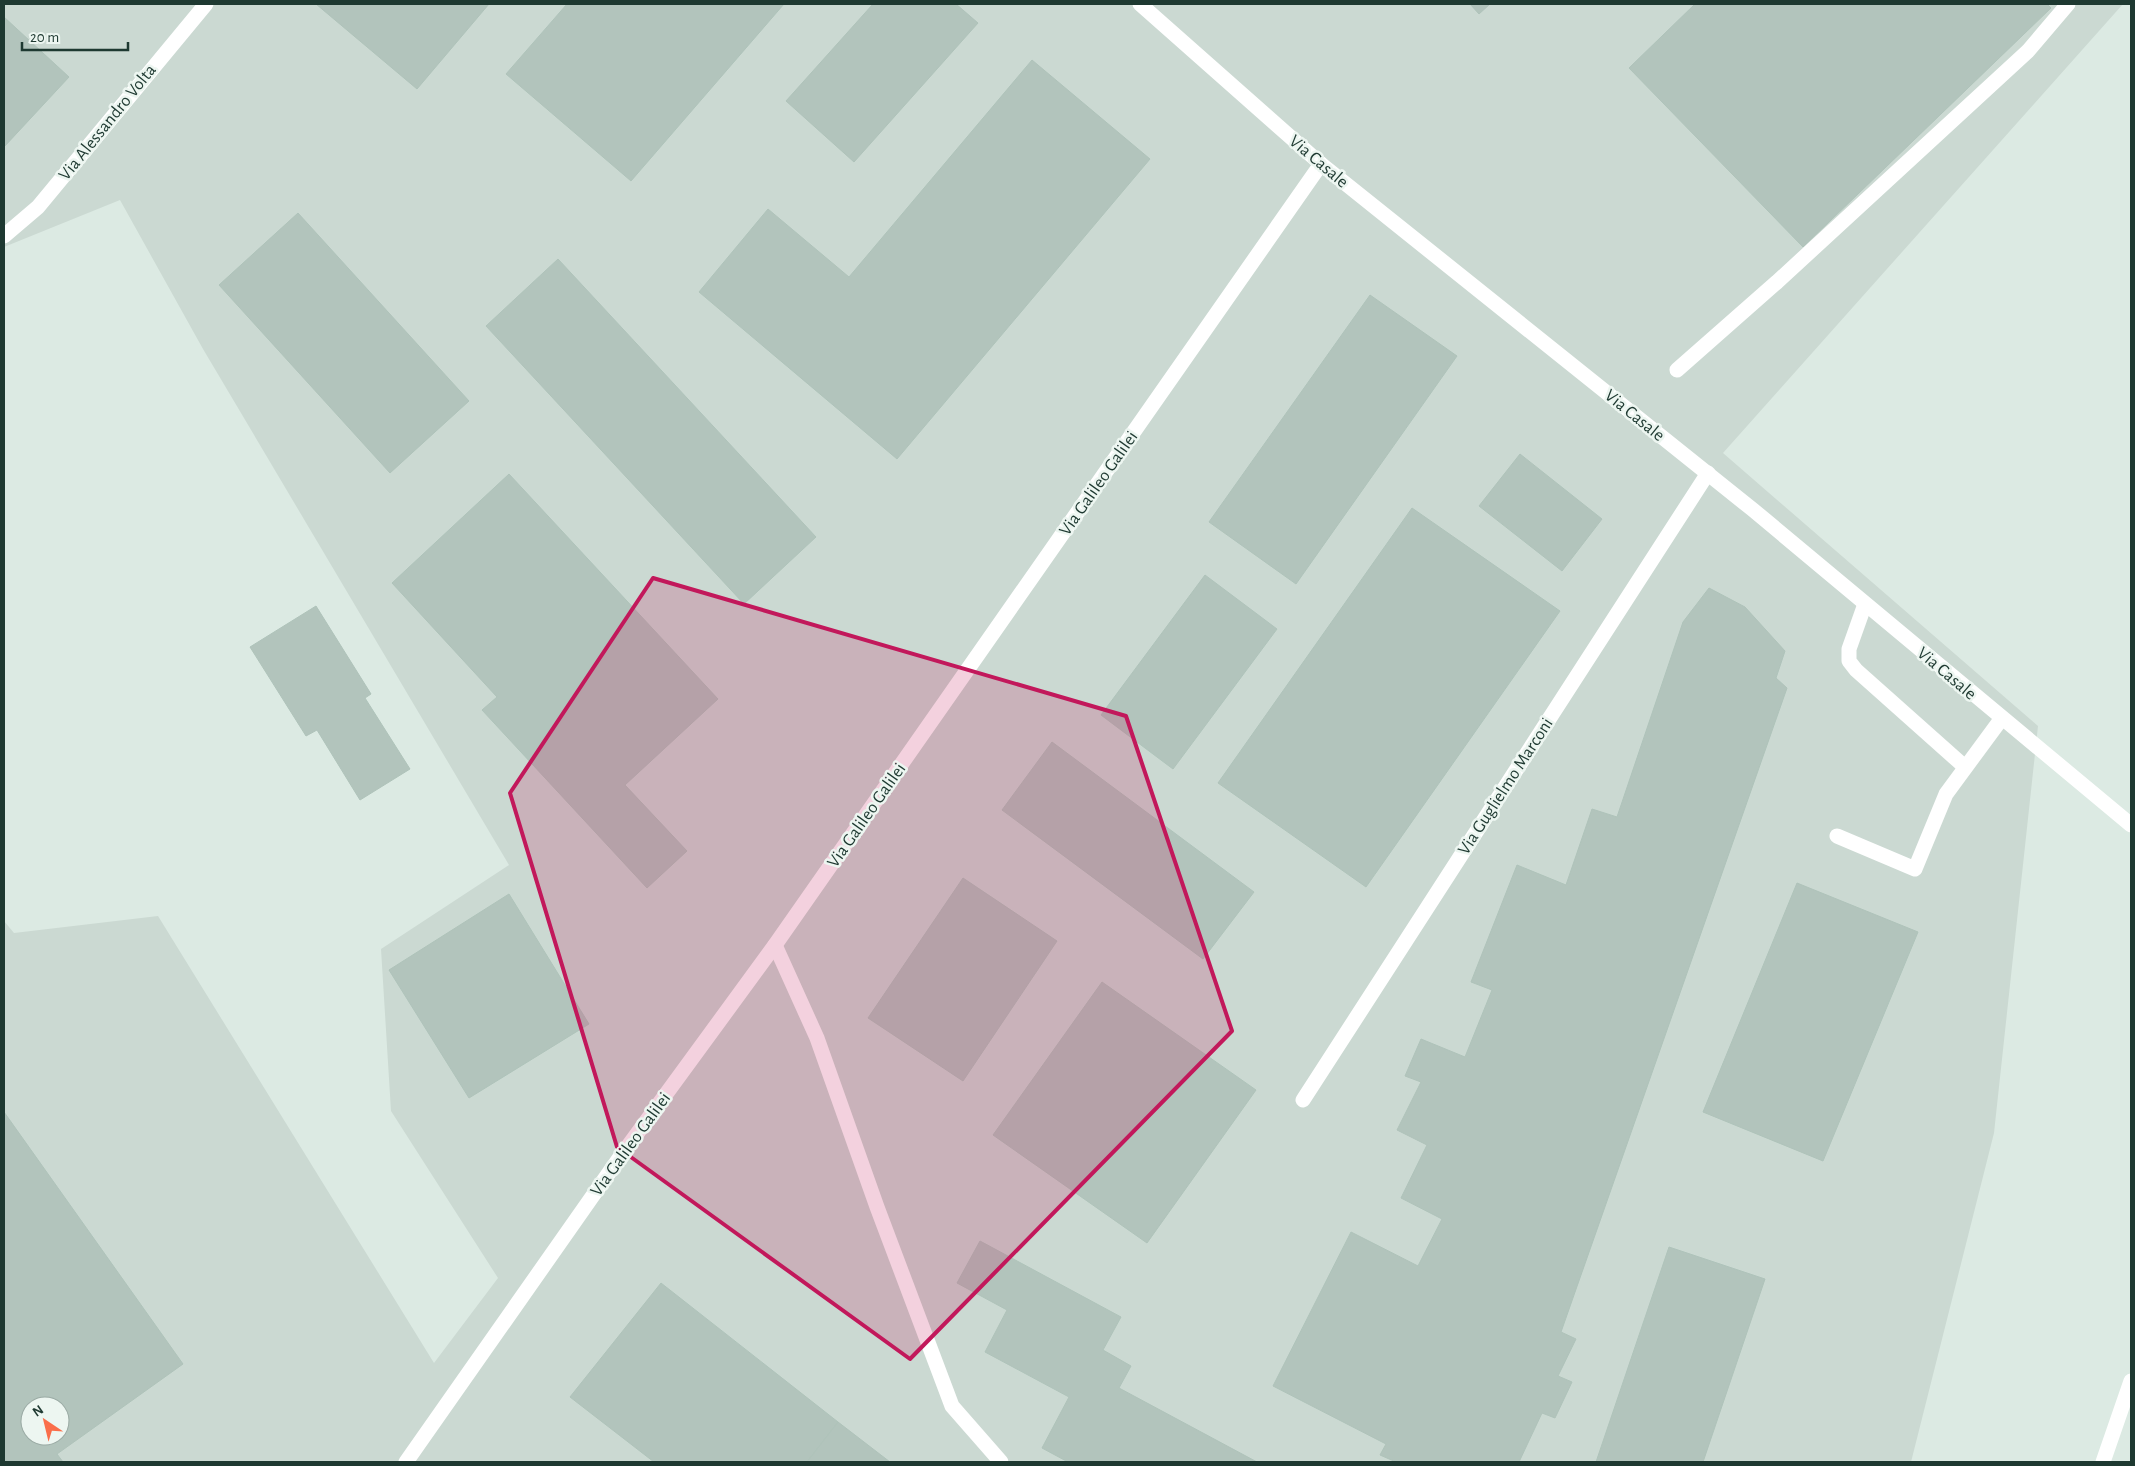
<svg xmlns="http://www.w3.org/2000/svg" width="2135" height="1466" font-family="'Alegreya Sans',sans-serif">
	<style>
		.built { fill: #cbd9d2; fill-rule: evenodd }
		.building { fill: #b2c4bc; stroke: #afc3ba; fill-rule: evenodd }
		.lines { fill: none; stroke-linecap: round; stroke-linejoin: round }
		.service { stroke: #fff; stroke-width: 15 }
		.minor { stroke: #fff; stroke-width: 15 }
		.tertiary { stroke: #fff; stroke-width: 15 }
		.marked { fill: #c2185b; fill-opacity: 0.2; stroke: #c2185b; stroke-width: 4; stroke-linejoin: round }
		.labels { text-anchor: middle; stroke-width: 5; stroke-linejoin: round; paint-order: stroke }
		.street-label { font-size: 18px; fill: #1e3931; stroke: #edf6f1 }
	</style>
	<rect width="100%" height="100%" fill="#dceae3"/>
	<!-- built -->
	<path class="built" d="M 4,4 L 2123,4 L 1723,453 L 2038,726 L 1994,1133 L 1911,1462 L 4,1462 L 4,921 L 14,933 L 158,916 L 434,1363 L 498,1278 L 391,1111 L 381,949 L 509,865 L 203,349 L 120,200 L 4,247 ZM 30,1406 L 60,1406 L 60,1436 L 30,1436 Z"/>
	<!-- building -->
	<g class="building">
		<path d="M 316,4 L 489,4 L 417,89 Z"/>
		<path d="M 567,4 L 784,4 L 631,181 L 506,74 Z"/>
		<path d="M 873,4 L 956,4 L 978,23 L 854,162 L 786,101 Z"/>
		<path d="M 1470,4 L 1490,4 L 1479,14 Z"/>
		<path d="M 1695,4 L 2047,4 L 2051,8 L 1803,247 L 1629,68 Z"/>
		<path d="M 4,17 L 69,77 L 4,147 Z"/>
		<path d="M 1032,60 L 1150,159 L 897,459 L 699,292 L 768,209 L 849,277 Z"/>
		<path d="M 298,213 L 469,401 L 390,473 L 219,285 Z"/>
		<path d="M 558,259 L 816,537 L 744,604 L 486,326 Z"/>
		<path d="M 1370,295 L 1457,356 L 1296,584 L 1209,522 Z"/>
		<path d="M 1520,454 L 1602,519 L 1562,571 L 1479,506 Z"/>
		<path d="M 509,474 L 718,699 L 625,785 L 687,851 L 647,888 L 482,710 L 497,697 L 392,583 Z"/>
		<path d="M 1412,508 L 1560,611 L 1366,887 L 1218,783 Z"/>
		<path d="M 1205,575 L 1277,629 L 1173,769 L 1101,715 Z"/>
		<path d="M 1709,588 L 1745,607 L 1785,651 L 1776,678 L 1787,688 L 1561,1332 L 1576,1339 L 1558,1376 L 1572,1382 L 1555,1418 L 1542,1413 L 1519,1462 L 1396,1462 L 1380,1455 L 1386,1444 L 1273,1386 L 1351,1232 L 1418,1266 L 1442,1219 L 1401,1198 L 1427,1145 L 1397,1130 L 1421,1082 L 1405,1076 L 1421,1039 L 1465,1057 L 1492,990 L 1471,982 L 1517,865 L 1566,885 L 1592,809 L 1617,817 L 1683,622 Z"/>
		<path d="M 316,606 L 371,694 L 365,698 L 410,769 L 360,800 L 317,730 L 306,736 L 250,647 Z"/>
		<path d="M 1052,742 L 1254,892 L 1203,959 L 1002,810 Z"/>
		<path d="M 963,878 L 1057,941 L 963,1081 L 868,1018 Z"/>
		<path d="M 1797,883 L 1918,932 L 1823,1161 L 1703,1112 Z"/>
		<path d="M 509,894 L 589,1024 L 469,1098 L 389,970 Z"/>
		<path d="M 1102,982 L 1256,1090 L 1147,1243 L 993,1135 Z"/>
		<path d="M 4,1112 L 183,1364 L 57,1454 L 63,1462 L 4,1462 ZM 30,1406 L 60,1406 L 60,1436 L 30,1436 Z"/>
		<path d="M 980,1241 L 1121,1317 L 1103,1350 L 1131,1366 L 1119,1388 L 1257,1462 L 1068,1462 L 1042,1448 L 1069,1397 L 985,1352 L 1007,1310 L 957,1283 Z"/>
		<path d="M 1669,1247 L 1765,1279 L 1703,1462 L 1596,1462 Z"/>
		<path d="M 661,1283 L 838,1422 L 807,1462 L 654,1462 L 570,1397 Z"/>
		<path d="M 838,1422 L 890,1462 L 807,1462 Z"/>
	</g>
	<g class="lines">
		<!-- service -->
		<g class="service">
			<path d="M 1677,370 L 1777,282 L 2028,51 L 2068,4"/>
			<path d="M 1865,604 L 1849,649 L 1849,661 L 1856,670 L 1965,767"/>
			<path d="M 1837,836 L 1915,869 L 1946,794 L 2002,718"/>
		</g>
		<!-- minor -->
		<g class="minor">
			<path d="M 4,236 L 38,207 L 206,4"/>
			<path d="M 775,945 L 817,1038 L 877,1207 L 952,1406 L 1001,1462"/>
			<path d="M 1303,1100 L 1708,473"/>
			<path d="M 406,1462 L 620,1157 L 775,945 L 1321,164"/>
			<path d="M 2103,1462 L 2131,1381"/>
		</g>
		<!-- tertiary -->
		<path class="tertiary" d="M 1140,4 L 1321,164 L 1752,509 L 2131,825"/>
	</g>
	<!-- marked area -->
	<path class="marked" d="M 653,578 L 1126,716 L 1232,1031 L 910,1359 L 617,1147 L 510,793 Z"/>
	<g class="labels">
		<!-- street labels -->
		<g class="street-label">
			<text transform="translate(107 122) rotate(-51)" y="6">Via Alessandro Volta</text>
			<text transform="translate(1319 161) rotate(40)" y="6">Via Casale</text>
			<text transform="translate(1635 415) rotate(39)" y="6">Via Casale</text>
			<text transform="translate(1098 483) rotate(-55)" y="6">Via Galileo Galilei</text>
			<text transform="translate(1947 673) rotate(40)" y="6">Via Casale</text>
			<text transform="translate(1505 786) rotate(-57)" y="6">Via Guglielmo Marconi</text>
			<text transform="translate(866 815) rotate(-55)" y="6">Via Galileo Galilei</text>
			<text transform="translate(630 1144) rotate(-54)" y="6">Via Galileo Galilei</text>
		</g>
	</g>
	<!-- border -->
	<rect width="2135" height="1466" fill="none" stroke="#1e3931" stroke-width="10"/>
	<!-- north arrow -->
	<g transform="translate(45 1421) rotate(325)"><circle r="24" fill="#edf6f1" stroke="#9aaaa4"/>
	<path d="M0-4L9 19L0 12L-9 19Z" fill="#fa6e4a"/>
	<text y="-8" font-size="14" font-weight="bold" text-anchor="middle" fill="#1e3931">N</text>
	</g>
	<!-- scale -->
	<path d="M22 42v8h106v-8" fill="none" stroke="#1e3931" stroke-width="2.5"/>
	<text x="30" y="42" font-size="15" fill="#1e3931" stroke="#edf6f1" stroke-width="4" paint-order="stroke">20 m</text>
</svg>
